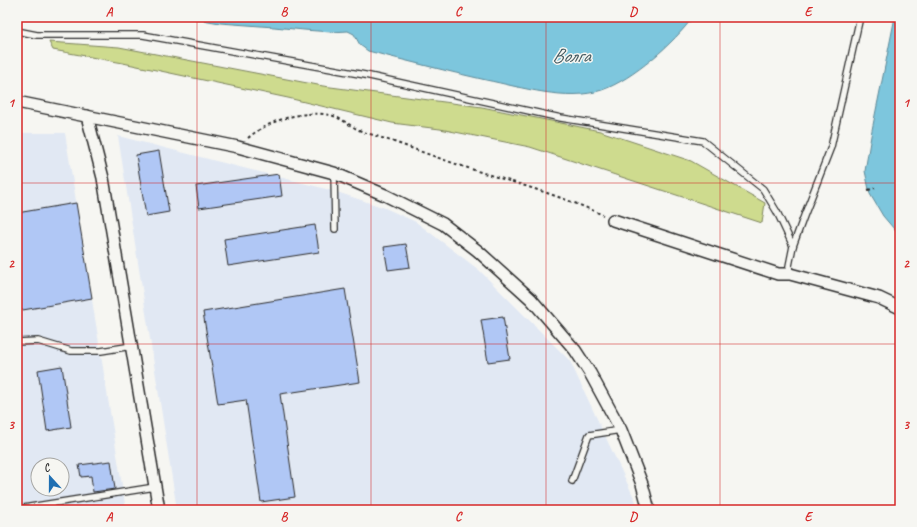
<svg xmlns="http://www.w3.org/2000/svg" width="917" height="527" font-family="Caveat,sans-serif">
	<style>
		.built { fill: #e1e8f3; fill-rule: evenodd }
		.green { fill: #cedb8e; stroke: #7c835c }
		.water { fill: #7dc6dd; stroke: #5c8896 }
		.building { fill: #b0c7f5; stroke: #2b2b2b }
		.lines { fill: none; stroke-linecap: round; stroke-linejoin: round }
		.service-casing { stroke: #2b2b2b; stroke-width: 8 }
		.minor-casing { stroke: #2b2b2b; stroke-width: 14 }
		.path { stroke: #2b2b2b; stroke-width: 2; stroke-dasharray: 3 3; stroke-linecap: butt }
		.service { stroke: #f6f6f2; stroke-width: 5.5 }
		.minor { stroke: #f6f6f2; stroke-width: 11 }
		.grid { fill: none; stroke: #d62828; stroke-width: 1; stroke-opacity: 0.55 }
		.labels { text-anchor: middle; stroke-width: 3; stroke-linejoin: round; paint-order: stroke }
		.water-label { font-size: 20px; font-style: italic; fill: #445a60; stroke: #f6f6f2 }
		.neatline { fill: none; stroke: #d62828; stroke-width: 1.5 }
		.grid-label { font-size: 13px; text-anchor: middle; font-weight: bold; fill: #d62828 }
	</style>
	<rect width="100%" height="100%" fill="#f6f6f2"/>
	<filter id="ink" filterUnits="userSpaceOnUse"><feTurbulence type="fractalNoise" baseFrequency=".025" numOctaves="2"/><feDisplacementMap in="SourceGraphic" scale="8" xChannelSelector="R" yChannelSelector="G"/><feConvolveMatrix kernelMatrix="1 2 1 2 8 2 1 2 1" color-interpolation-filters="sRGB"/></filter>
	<g filter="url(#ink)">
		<!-- built -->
		<g class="built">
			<path d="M 17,133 L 65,133 L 126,510 L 17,510 ZM 38,465 L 62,465 L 62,489 L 38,489 Z"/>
			<path d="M 118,136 L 334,191 L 385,208 L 416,222 L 479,270 L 570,361 L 637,504 L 638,510 L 177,510 Z"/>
		</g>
		<!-- green -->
		<path class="green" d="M 49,42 L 119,47 L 323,86 L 482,107 L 600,131 L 691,161 L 765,203 L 762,223 L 530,147 L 440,129 L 392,123 L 288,98 L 123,63 L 53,50 Z"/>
		<!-- water -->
		<g class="water">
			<path d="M 185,17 L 693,17 C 675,42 632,80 602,90 C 567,102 521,87 486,80 C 446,71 407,61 368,51 L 360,45 L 354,34 L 348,31 L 331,32 L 304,30 L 274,27 L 220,23 Z"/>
			<path d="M 895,17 L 900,17 L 900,236 L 883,216 L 870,194 L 865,171 L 872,130 Z"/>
		</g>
		<!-- building -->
		<g class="building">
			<path d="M 159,151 L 169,212 L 146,216 L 136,155 Z"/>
			<path d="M 279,174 L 282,196 L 199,208 L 196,186 Z"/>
			<path d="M 76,203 L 92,298 L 17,311 L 17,213 Z"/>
			<path d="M 315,225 L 319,252 L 228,266 L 224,239 Z"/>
			<path d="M 406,244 L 410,267 L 388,270 L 384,247 Z"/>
			<path d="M 345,289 L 360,382 L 280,394 L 295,497 L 261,502 L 246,400 L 218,404 L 203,312 Z"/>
			<path d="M 503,317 L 510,359 L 488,362 L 481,320 Z"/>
			<path d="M 62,366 L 71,427 L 47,431 L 38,370 Z"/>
			<path d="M 111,461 L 115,489 L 93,492 L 91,476 L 81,477 L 79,465 Z"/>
		</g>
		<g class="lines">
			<!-- service casing -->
			<g class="service-casing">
				<g id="service">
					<path d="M 17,31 L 37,35 L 143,35 L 365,75 L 561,118 L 703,141 L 763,189 L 777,212 L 793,246"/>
					<path d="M 334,173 L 335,229"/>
					<path d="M 790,274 L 789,266 L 793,246 L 804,216 L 831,147 L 860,17"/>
					<path d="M 17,342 L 38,341 L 71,351 L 101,351 L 132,346"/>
					<path d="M 572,481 L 589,435 L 621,430"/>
					<path d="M 17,509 L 155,487"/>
				</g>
			</g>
			<!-- minor casing -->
			<g class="minor-casing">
				<g id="minor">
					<path d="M 17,102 L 238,147 L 334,173 L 385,195 L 443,224 L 478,251 L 531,299 L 575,350 L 590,373 L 621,430 L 642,484 L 649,510"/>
					<path d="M 87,116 L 103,178 L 159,510"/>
					<path d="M 613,220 L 778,274 L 790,274 L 879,298 L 900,308"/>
				</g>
			</g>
			<!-- path -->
			<g class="path">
				<path d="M 248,138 C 269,120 302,110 330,115 C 340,117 350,126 359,130 C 365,133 371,134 376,136 C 407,146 437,158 468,168 C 514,183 560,195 603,215"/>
				<path d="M 868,190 L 875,188"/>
			</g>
			<!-- service -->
			<use href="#service" class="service"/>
			<!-- minor -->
			<use href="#minor" class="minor"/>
		</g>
	</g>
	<!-- grid -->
	<path class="grid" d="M 197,17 L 197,510M 371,17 L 371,510M 546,17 L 546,510M 720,17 L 720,510M 17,183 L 900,183M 17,344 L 900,344"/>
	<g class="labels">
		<!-- water labels -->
		<g class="water-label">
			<text x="571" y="62">Волга</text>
		</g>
	</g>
	<!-- margin -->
	<rect width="917" height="527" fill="none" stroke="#f6f6f2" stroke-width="44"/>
	<!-- north arrow -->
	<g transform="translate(50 477) rotate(339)"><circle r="19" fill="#f6f6f2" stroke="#a5a5a2"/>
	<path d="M0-3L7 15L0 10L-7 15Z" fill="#1f6fb2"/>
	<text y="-6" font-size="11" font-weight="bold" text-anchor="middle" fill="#2b2b2b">С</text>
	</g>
	<rect x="22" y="22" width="873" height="483" class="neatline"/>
	<g class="grid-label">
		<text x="109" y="16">A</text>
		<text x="284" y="16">B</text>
		<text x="458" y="16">C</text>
		<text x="633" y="16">D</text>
		<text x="808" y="16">E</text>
		<text x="11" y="107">1</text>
		<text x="906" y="107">1</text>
		<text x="11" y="268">2</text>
		<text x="906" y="268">2</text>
		<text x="11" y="429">3</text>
		<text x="906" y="429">3</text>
		<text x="109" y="521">A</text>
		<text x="284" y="521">B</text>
		<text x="458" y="521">C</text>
		<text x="633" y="521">D</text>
		<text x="808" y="521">E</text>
	</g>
</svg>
